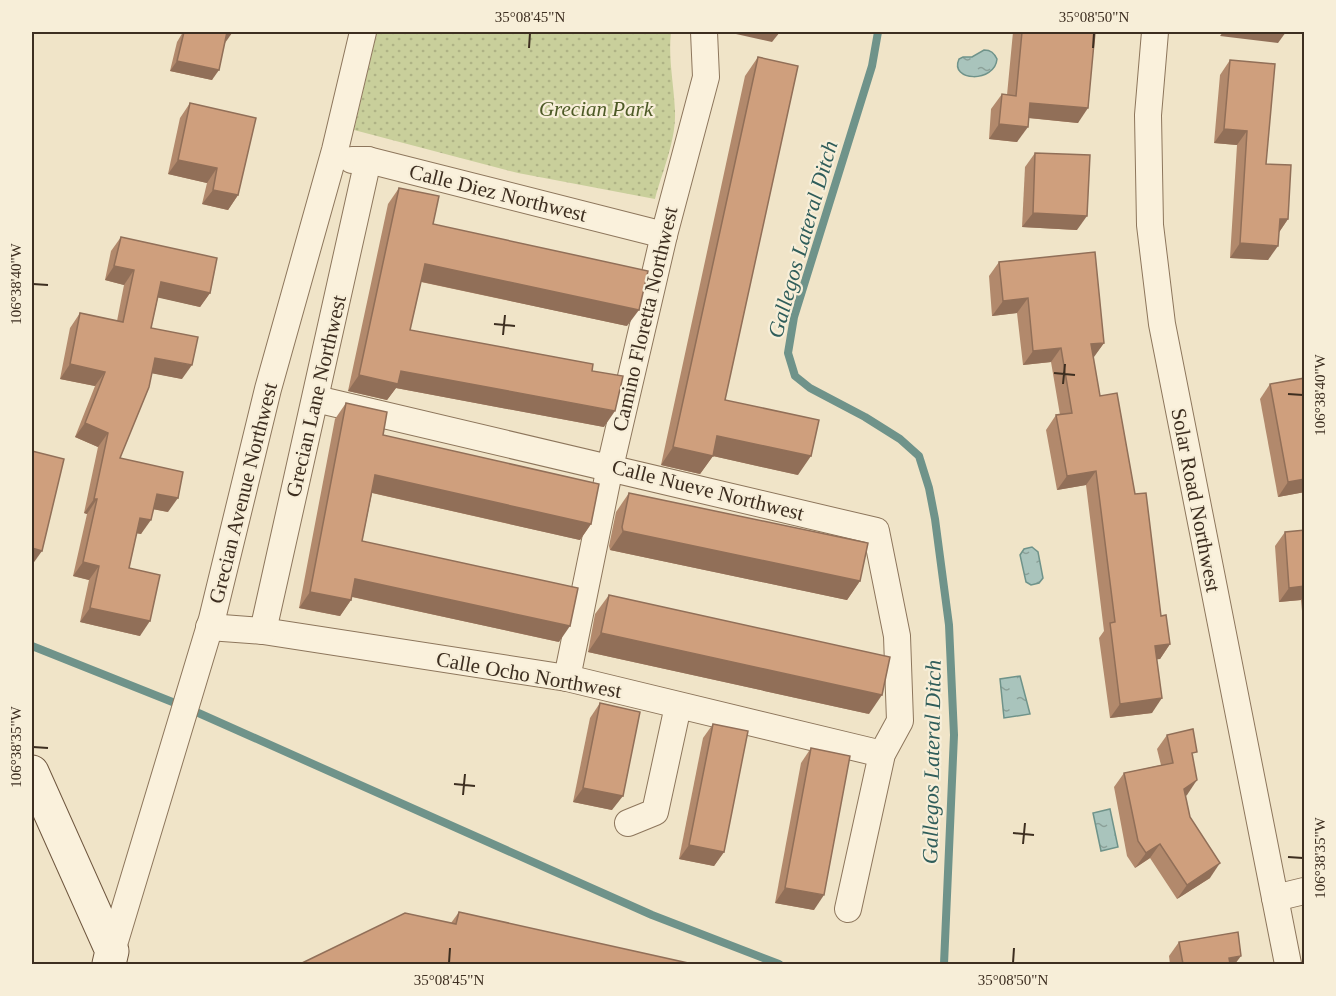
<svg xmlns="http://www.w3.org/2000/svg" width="1336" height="996" font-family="'Times New Roman',serif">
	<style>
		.green { fill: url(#green-dots) }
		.water { fill: url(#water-ripples); stroke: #6f938a; stroke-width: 1.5 }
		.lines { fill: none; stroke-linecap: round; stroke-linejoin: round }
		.stream { stroke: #6f938a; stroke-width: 8 }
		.street-casing { stroke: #8d765c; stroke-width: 28 }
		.secondary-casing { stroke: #6f573f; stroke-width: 35 }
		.street { stroke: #faf1dc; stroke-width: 26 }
		.secondary { stroke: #faf1dc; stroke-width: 33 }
		.wall { fill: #b2896c }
		.shaded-wall { fill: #916f58 }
		.building { fill: #cf9f7d; stroke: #916f58; stroke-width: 1.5 }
		.ticks { fill: none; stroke: #3d2e20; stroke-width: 2 }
		.labels { text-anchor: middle; stroke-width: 4.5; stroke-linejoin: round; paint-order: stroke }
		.park-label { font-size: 21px; font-style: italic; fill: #4d5a26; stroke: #f7eed8 }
		.street-label { font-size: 21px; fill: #3d2e20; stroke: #f7eed8 }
		.water-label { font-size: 22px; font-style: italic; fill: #2f5d5a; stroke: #f7eed8 }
		.neatline { fill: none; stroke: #3d2e20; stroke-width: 2 }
		.ticks-label { font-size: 15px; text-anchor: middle; fill: #3d2e20 }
	</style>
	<defs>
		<pattern id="green-dots" width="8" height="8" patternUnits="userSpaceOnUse" patternTransform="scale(1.5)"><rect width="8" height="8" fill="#c9cf9b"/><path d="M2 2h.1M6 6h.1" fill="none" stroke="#aeb285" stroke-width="1.8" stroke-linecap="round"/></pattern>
		<pattern id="water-ripples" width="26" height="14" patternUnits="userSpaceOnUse" patternTransform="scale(1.5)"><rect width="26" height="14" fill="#a9c4bc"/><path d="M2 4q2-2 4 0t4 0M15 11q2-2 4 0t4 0" fill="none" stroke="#8ba098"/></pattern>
	</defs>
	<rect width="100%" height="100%" fill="#f0e4c8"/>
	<!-- green -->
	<path class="green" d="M 377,32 L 671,32 C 668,59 674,84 675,112 C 676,141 662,172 655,199 L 518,173 L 354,130 Z"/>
	<!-- water -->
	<g class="water">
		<path d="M 984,50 C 991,50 994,53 997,59 C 995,83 949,82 959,59 L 963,57 L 972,57 Z"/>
		<path d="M 1032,547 L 1038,552 L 1043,578 L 1039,583 L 1031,585 L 1026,582 L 1020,555 L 1024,549 Z"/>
		<path d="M 1020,676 L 1030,714 L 1004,718 L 1000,679 Z"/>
		<path d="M 1110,809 L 1118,847 L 1101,851 L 1093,813 Z"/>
	</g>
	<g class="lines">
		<!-- stream -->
		<g class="stream">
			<path d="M 878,32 L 872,66 L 794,317 L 788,353 L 795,376 L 810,388 L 865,417 L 900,439 L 919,456 L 929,488 L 935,519 L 949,625 L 954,735 L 944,964"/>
			<path d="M 32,646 L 185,707 L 652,915 L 779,964"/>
		</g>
		<!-- street casing -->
		<g class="street-casing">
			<g id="street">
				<path d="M 1155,32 L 1148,115 L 1150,225 L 1162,324 L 1288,964"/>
				<path d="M 352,160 L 368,160 L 664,235"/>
				<path d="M 316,399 L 876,531 L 897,636 L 900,721 L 882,754 L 848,909"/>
				<path d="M 209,627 L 263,631 L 567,678 L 882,754"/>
				<path d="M 263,631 L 368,160"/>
				<path d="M 567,678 L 610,467 L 664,235 L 706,77 L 704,32"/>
				<path d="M 628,823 L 655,812 L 678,706"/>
				<path d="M 1275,898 L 1304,891"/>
				<path d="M 112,951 L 212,619 L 268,389 L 335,150 L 363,32"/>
			</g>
		</g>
		<!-- secondary casing -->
		<g class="secondary-casing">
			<path id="secondary" d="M 32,772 L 112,951 L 109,964"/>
		</g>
		<!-- street -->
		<use href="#street" class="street"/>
		<!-- secondary -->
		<use href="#secondary" class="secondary"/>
	</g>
	<!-- wall -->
	<g class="wall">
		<path d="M 183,32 L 232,32 L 224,43 L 212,80 L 170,71 L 177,42 Z"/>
		<path d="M 1013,32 L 1095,32 L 1078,123 L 1028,118 L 1017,142 L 989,139 L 991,109 L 1002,94 L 1007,95 Z"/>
		<path d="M 758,57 L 725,400 L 798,475 L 713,456 L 700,474 L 661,465 L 745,76 Z"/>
		<path d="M 1230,60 L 1266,164 L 1288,219 L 1279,232 L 1268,260 L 1230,258 L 1237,145 L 1214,143 L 1220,75 Z"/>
		<path d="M 190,103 L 238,195 L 228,210 L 202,204 L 207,183 L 168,174 L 180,118 Z"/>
		<path d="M 1035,153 L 1077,230 L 1022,227 L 1025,167 Z"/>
		<path d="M 399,188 L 433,224 L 627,326 L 421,282 L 410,330 L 592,371 L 604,427 L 396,388 L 387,400 L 348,391 L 388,204 Z"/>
		<path d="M 121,237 L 210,293 L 200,307 L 158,297 L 151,328 L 182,379 L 152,373 L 120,458 L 168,512 L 153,509 L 141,534 L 136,533 L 129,568 L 140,636 L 80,622 L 89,580 L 73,576 L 87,514 L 84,513 L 98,447 L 75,437 L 95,386 L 60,379 L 70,328 L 80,313 L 117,321 L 124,285 L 105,280 L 111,251 Z"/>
		<path d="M 999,262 L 1104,343 L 1093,357 L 1100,396 L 1135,494 L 1161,616 L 1170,644 L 1160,659 L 1157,659 L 1152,713 L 1110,718 L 1099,638 L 1104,631 L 1086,485 L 1057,490 L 1046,430 L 1056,415 L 1060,415 L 1051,362 L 1023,365 L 1017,313 L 992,316 L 989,276 Z"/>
		<path d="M 1305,378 L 1305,492 L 1278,497 L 1260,399 L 1270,384 Z"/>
		<path d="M 346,403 L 383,435 L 591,524 L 580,540 L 372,493 L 362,541 L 559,642 L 352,597 L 351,600 L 340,616 L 299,608 L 335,419 Z"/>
		<path d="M 629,493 L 860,581 L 847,600 L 610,550 L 609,546 L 616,512 Z"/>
		<path d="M 1305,530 L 1305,633 L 1304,633 L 1301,600 L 1279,602 L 1275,546 L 1285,532 Z"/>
		<path d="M 609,595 L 869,714 L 588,652 L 595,614 Z"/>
		<path d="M 600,703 L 612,810 L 573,802 L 590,718 Z"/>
		<path d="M 713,724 L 724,852 L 714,866 L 679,859 L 703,738 Z"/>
		<path d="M 1167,735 L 1193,758 L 1187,795 L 1185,796 L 1190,817 L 1210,878 L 1177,899 L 1150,858 L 1135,868 L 1127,856 L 1114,787 L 1124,773 L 1161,765 L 1157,749 Z"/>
		<path d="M 811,748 L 814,910 L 775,903 L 801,763 Z"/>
		<path d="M 459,912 L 687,964 L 451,923 Z"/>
		<path d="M 1179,942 L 1235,964 L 1170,964 L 1169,956 Z"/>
	</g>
	<!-- shaded-wall -->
	<g class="shaded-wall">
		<path d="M 227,32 L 232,33 L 225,43 Z"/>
		<path d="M 737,32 L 780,32 L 772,42 L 736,34 Z"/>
		<path d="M 1223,32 L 1286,32 L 1278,43 L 1220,36 Z"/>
		<path d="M 177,61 L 219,70 L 212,80 L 170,71 Z"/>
		<path d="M 1030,103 L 1088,108 L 1078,123 L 1020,117 Z"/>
		<path d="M 999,124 L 1028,127 L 1017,142 L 989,139 Z"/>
		<path d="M 1224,129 L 1247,131 L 1237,145 L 1214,143 Z"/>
		<path d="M 178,160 L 217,168 L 207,183 L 168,174 Z"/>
		<path d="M 213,190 L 238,195 L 228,210 L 202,204 Z"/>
		<path d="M 1033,213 L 1087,216 L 1077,230 L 1022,227 Z"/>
		<path d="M 1280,219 L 1288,219 L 1278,234 Z"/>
		<path d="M 1240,243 L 1278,246 L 1268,260 L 1230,258 Z"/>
		<path d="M 425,264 L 639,310 L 627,326 L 413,280 Z"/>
		<path d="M 114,266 L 134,270 L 124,285 L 105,280 Z"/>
		<path d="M 161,282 L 210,293 L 200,307 L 151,296 Z"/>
		<path d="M 1028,298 L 1017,313 L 992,316 L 1003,301 Z"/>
		<path d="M 1104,343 L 1094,357 L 1081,359 L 1091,344 Z"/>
		<path d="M 1061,348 L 1051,362 L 1023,365 L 1033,351 Z"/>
		<path d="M 155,358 L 192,365 L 182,379 L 145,372 Z"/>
		<path d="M 70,364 L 105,372 L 95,386 L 60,379 Z"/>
		<path d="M 401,371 L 615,411 L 604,427 L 396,388 L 387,400 L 348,391 L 359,375 Z"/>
		<path d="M 85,423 L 108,433 L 98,447 L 75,437 Z"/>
		<path d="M 717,436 L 811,456 L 798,475 L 713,456 L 700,474 L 661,465 L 673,447 Z"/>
		<path d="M 1096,471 L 1086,485 L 1057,490 L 1067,476 Z"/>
		<path d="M 375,475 L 591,524 L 580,540 L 364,491 Z"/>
		<path d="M 1305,479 L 1305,492 L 1278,497 L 1288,482 Z"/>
		<path d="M 157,494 L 178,498 L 168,512 L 147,508 Z"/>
		<path d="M 94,499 L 97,499 L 87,514 L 84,513 Z"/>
		<path d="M 140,518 L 151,520 L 141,534 L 130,532 Z"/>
		<path d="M 623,531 L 860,581 L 847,600 L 610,550 Z"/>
		<path d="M 32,548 L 42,551 L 32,565 Z"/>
		<path d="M 83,562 L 99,566 L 89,580 L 73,576 Z"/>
		<path d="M 355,579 L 570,626 L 559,642 L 344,595 Z"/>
		<path d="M 1305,586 L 1305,595 L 1301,600 L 1279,602 L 1289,588 Z"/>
		<path d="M 310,592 L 351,600 L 340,616 L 299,608 Z"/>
		<path d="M 90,608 L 150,621 L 140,636 L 80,622 Z"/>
		<path d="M 601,633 L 882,695 L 869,714 L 588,652 Z"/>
		<path d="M 1170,644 L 1160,659 L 1145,661 L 1155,646 Z"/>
		<path d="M 1162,698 L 1152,713 L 1110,718 L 1120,704 Z"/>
		<path d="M 1197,780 L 1187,795 L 1174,803 L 1184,789 Z"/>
		<path d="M 583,788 L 623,796 L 612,810 L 573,802 Z"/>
		<path d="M 1160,844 L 1150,858 L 1135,868 L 1146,853 Z"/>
		<path d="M 689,845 L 724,852 L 714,866 L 679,859 Z"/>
		<path d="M 1220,863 L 1210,878 L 1177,899 L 1187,885 Z"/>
		<path d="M 785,888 L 824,895 L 814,910 L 775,903 Z"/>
		<path d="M 1241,956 L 1235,964 L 1224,964 L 1229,958 Z"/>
	</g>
	<!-- building -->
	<g class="building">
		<path d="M 184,32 L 188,33 L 188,32 L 232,32 L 232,33 L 227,32 L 219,70 L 177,61 Z"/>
		<path d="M 1022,32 L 1095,32 L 1088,108 L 1030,103 L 1028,127 L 999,124 L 1002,94 L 1016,96 Z"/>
		<path d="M 758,57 L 798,66 L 725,400 L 819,420 L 811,456 L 717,436 L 713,456 L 673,447 Z"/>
		<path d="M 1230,60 L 1275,64 L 1266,164 L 1291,165 L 1288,219 L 1280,219 L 1278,246 L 1240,243 L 1247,131 L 1224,129 Z"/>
		<path d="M 190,103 L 256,118 L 238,195 L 213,190 L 217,168 L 178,160 Z"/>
		<path d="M 1035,153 L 1090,155 L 1087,216 L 1033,213 Z"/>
		<path d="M 399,188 L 439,196 L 433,224 L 648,271 L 639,310 L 425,264 L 410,330 L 593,364 L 592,371 L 623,376 L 615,411 L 401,371 L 398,384 L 359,375 Z"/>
		<path d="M 121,237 L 217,258 L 210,293 L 161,282 L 151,328 L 198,337 L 192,365 L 155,358 L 149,387 L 120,458 L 183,472 L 178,498 L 157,494 L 151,520 L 140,518 L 129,568 L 160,575 L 150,621 L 90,608 L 99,566 L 83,562 L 97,499 L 94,499 L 108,433 L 85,423 L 105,372 L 70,364 L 80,313 L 123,322 L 134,270 L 114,266 Z"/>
		<path d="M 1095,252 L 1104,343 L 1091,344 L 1100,396 L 1117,393 L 1135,494 L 1146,493 L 1161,616 L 1166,615 L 1170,644 L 1155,646 L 1162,698 L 1120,704 L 1110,623 L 1115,622 L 1096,471 L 1067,476 L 1056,415 L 1072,413 L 1061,348 L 1033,351 L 1028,298 L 1003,301 L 999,262 Z"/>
		<path d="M 1305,378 L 1305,479 L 1288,482 L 1270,384 Z"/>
		<path d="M 346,403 L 387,412 L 383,435 L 599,484 L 591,524 L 375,475 L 362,541 L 578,588 L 570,626 L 355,579 L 351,600 L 310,592 Z"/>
		<path d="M 32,451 L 64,459 L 42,551 L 32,548 Z"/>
		<path d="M 629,493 L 868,543 L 860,581 L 623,531 L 622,527 Z"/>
		<path d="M 1305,530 L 1305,586 L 1289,588 L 1285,532 Z"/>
		<path d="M 609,595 L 890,657 L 882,695 L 601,633 Z"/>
		<path d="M 600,703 L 640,712 L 623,796 L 583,788 Z"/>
		<path d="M 713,724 L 748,731 L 724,852 L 689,845 Z"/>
		<path d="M 1193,729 L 1197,752 L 1192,753 L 1197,780 L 1184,789 L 1190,817 L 1220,863 L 1187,885 L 1160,844 L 1146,853 L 1138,841 L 1124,773 L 1173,763 L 1167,735 Z"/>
		<path d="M 811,748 L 850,756 L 824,895 L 785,888 Z"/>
		<path d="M 459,912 L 688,963 L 687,964 L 300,964 L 405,913 L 456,924 Z"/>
		<path d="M 1238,932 L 1241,956 L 1229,958 L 1230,964 L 1183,964 L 1179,942 Z"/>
	</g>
	<!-- ticks -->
	<path class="ticks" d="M 529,48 L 530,33M 1093,48 L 1094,33M 33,284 L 48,285M 494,324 L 515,326M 503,335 L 505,315M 1054,373 L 1075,375M 1063,384 L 1065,364M 1288,394 L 1303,395M 33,747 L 48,748M 454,784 L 475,786M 463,795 L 465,774M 1013,833 L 1034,835M 1023,844 L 1025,823M 1288,857 L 1303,858M 449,963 L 450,948M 1013,963 L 1014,948"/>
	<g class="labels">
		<!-- park labels -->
		<g class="park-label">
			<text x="596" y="116">Grecian Park</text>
		</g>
		<!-- street labels -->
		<g class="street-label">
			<text transform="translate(498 193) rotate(14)" y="7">Calle Diez Northwest</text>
			<text transform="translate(645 319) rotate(-77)" y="7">Camino Floretta Northwest</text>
			<text transform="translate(316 396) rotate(-77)" y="7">Grecian Lane Northwest</text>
			<text transform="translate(708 490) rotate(14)" y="7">Calle Nueve Northwest</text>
			<text transform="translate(243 493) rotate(-76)" y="7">Grecian Avenue Northwest</text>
			<text transform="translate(1196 500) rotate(79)" y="7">Solar Road Northwest</text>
			<text transform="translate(529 675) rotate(10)" y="7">Calle Ocho Northwest</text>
		</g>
		<!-- water labels -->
		<g class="water-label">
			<text transform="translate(802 239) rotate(-74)" y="8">Gallegos Lateral Ditch</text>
			<text transform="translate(931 762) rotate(-89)" y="8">Gallegos Lateral Ditch</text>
		</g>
	</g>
	<!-- border -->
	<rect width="1336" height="996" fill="none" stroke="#f7eed8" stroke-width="66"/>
	<rect x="33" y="33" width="1270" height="930" class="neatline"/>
	<g class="ticks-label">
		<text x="530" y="22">35°08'45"N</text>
		<text x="1094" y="22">35°08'50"N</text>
		<text transform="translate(16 284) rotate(-90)" y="5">106°38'40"W</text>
		<text transform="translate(1320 395) rotate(-90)" y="5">106°38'40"W</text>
		<text transform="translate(16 747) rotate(-90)" y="5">106°38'35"W</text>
		<text transform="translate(1320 858) rotate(-90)" y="5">106°38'35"W</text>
		<text x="449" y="985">35°08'45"N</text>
		<text x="1013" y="985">35°08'50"N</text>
	</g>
</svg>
